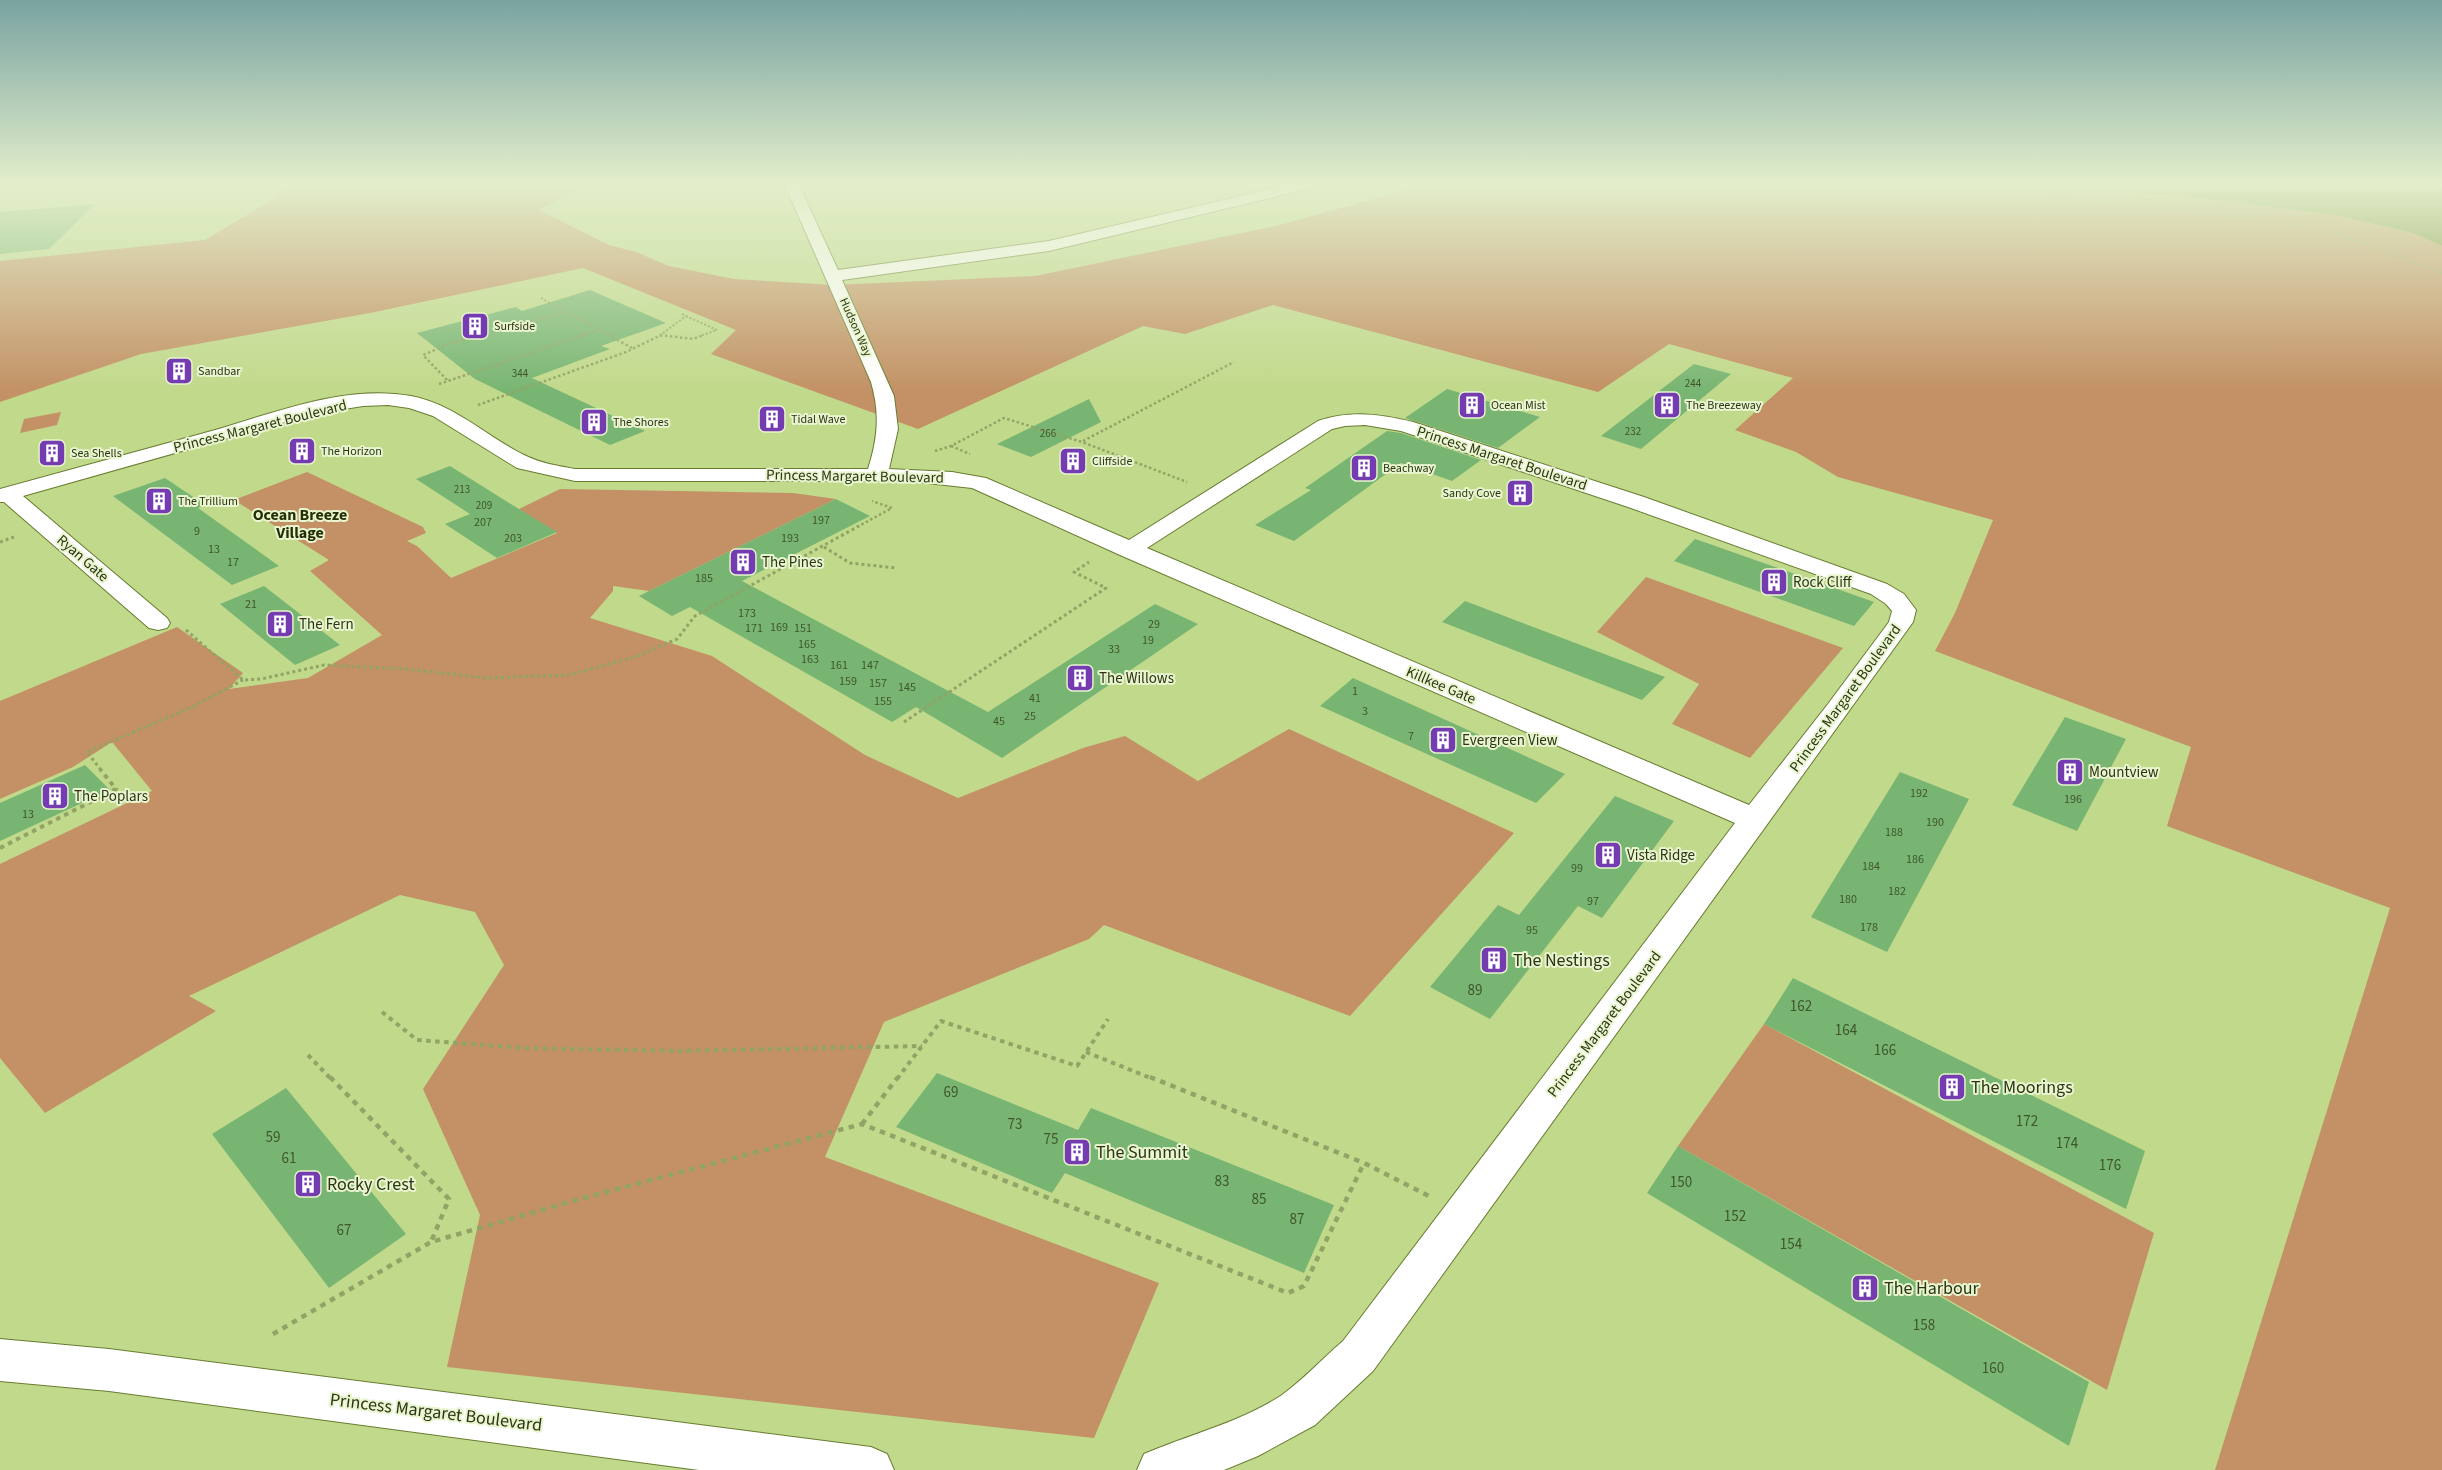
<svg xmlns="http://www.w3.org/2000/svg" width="2442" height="1470" font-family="'Source Sans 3',sans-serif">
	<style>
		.green { fill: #c39165 }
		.water { fill: #748a36 }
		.building { fill: #78b572 }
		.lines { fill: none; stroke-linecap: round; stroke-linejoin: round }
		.minor-casing { stroke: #687c30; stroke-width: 2 }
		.path-far4 { stroke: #91a465; stroke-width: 2; stroke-dasharray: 2 2; stroke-linecap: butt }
		.path-far3 { stroke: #91a465; stroke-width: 2.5; stroke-dasharray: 2.5 2.5; stroke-linecap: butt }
		.path-far2 { stroke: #91a465; stroke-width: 3; stroke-dasharray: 3 3; stroke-linecap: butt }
		.path-far1 { stroke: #91a465; stroke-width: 4; stroke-dasharray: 4.5 4.5; stroke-linecap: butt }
		.path { stroke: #91a465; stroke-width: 4.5; stroke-dasharray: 5.5 5.5; stroke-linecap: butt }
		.minor { fill: #fff; fill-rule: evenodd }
		.labels { text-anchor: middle; stroke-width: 4; stroke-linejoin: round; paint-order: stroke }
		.far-number-label { font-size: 11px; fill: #3f552c }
		.far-poi-label { font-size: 12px; fill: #2c3515; stroke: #e8f5ce; text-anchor: start }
		.far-street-label { font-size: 12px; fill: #2c3515; stroke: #e8f5ce }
		.number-label { font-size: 12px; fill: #3f552c }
		.street-label { font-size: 15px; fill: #2c3515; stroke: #e8f5ce }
		.poi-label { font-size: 15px; fill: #2c3515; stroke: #e8f5ce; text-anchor: start }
		.near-number-label { font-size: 15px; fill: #3f552c }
		.neighbourhood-label { font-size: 16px; font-weight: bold; fill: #252f05; stroke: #e8f5ce }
		.near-poi-label { font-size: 18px; fill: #2c3515; stroke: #e8f5ce; text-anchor: start }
		.near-street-label { font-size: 18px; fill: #2c3515; stroke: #e8f5ce }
	</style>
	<rect width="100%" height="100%" fill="#c1d98b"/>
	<!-- green -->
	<g class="green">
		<path d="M 297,185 L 583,185 L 539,210 L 609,245 L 636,252 L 669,266 L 734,279 L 834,285 L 1035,276 L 1276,226 L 1424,185 L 2013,185 L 2174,195 L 2336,215 L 2413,233 L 2442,246 L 2442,1470 L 2215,1470 L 2390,908 L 2167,826 L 2191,747 L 1935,651 L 1955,613 L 1993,520 L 1838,477 L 1796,452 L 1735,430 L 1793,378 L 1669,344 L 1598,392 L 1273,305 L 1185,334 L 1143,326 L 918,429 L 711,354 L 736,330 L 583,268 L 370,313 L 141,354 L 0,402 L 0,261 L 205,240 Z"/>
		<path d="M 61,412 L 57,425 L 20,433 L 24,419 Z"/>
		<path d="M 307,472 L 423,527 L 426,533 L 407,541 L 417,546 L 451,578 L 557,533 L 519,509 L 560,489 L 793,493 L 836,499 L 649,591 L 613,586 L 613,591 L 590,618 L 712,656 L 865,755 L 958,798 L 1083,748 L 1125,736 L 1198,781 L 1289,729 L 1514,833 L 1350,1016 L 1104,925 L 1089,939 L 884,1022 L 825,1157 L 1159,1283 L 1094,1438 L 447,1367 L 480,1215 L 423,1089 L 504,965 L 475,912 L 400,895 L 189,996 L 216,1011 L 45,1113 L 0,1058 L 0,864 L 152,791 L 112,742 L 73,767 L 0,799 L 0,701 L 177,627 L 243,673 L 229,689 L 308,678 L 382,635 L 310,571 L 329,560 L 234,500 Z"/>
		<path d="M 1646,577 L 1843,648 L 1750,758 L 1672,724 L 1699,684 L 1597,632 Z"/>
		<path d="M 1764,1024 L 2154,1233 L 2107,1390 L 1678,1146 Z"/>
	</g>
	<!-- water -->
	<path class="water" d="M 2013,185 L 2442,185 L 2442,246 L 2413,233 L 2336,215 L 2174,195 Z"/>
	<!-- building -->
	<g class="building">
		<path d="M 95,204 L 49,249 L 0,254 L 0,212 Z"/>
		<path d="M 590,290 L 666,323 L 601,346 L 610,349 L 532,378 L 645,431 L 610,445 L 475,379 L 417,333 L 516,307 L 522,311 Z"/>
		<path d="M 1694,364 L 1731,374 L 1641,449 L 1601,436 Z"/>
		<path d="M 1447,389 L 1540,417 L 1498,448 L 1405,418 Z"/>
		<path d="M 1089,399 L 1101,422 L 1031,457 L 997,444 Z"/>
		<path d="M 1387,431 L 1401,433 L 1481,460 L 1452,481 L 1401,463 L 1294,541 L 1255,525 L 1311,490 L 1305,488 Z"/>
		<path d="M 450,466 L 519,509 L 557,532 L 497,558 L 445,524 L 470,514 L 416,479 Z"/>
		<path d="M 165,478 L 205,505 L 198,508 L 279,566 L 232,585 L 113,496 Z"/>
		<path d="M 836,499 L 870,516 L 742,581 L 988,712 L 1155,604 L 1198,624 L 1002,758 L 916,707 L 892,722 L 690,607 L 672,616 L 639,596 Z"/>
		<path d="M 1695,539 L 1704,542 L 1874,602 L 1854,626 L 1674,561 Z"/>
		<path d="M 264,586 L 340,645 L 295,665 L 220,604 Z"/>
		<path d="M 1465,601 L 1665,677 L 1642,700 L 1442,622 Z"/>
		<path d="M 1353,678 L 1565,774 L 1536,803 L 1320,706 Z"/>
		<path d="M 2065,717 L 2126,739 L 2077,831 L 2012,805 Z"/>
		<path d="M 85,765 L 110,790 L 0,841 L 0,803 Z"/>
		<path d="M 1900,772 L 1969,799 L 1887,952 L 1811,917 Z"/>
		<path d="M 1615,796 L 1674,821 L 1602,918 L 1578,906 L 1490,1019 L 1430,987 L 1498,905 L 1519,915 Z"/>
		<path d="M 1793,978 L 2145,1151 L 2126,1209 L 1764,1024 Z"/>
		<path d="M 937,1073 L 1078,1130 L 1091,1108 L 1334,1205 L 1304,1273 L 1065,1173 L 1052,1193 L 896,1127 Z"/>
		<path d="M 286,1088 L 406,1234 L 329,1288 L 212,1134 Z"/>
		<path d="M 1678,1146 L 2089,1382 L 2069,1446 L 1647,1193 Z"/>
	</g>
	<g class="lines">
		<!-- minor casing -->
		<g class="minor-casing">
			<g id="minor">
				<path d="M 785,185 L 799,185 L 838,270 L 1049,241 L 1288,185 L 1314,185 L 1307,189 L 1049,251 L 842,280 L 894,396 L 898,429 L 889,469 L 952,472 L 986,478 L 1129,540 L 1318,421 C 1350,410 1380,414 1413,422 L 1644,497 L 1887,584 L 1904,594 L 1916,610 L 1913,622 L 1373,1371 L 1315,1425 L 1258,1456 L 1224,1470 L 1137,1470 L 1144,1454 C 1190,1434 1239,1423 1282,1395 C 1304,1379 1322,1359 1343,1341 L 1735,823 L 1120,555 L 972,488 L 909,481 L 575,481 L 517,468 L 433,416 L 409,408 L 388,405 L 363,406 L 313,414 L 23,496 L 167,618 L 170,623 L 167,628 L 158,630 L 149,628 L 4,502 L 0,502 L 0,489 C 69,470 139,451 208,432 C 272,414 343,384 411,396 C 454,404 486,436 524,455 C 540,463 558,466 575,469 L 868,469 C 878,438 880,413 871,382 ZM 1365,425 L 1401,431 L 1628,507 L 1871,594 L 1886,604 L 1892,611 L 1889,622 L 1828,704 L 1749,805 L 1147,548 L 1332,429 L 1345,426 Z"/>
				<path d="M 0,1339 L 109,1349 L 871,1447 L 887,1454 L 894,1470 L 699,1470 L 109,1391 L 0,1381 Z"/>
			</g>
		</g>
		<!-- path-far4 -->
		<g class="path-far4">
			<path d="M 1982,185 L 2302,226 L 2339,235 L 2442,273"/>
			<path d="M 541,298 L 611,336"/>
			<path d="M 682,314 L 686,316"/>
			<path d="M 686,316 L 717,330 L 700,336"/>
			<path d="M 476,336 L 566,312"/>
			<path d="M 580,336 L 599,330"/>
			<path d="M 662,336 L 659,336 L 686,316"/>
		</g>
		<!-- path-far3 -->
		<g class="path-far3">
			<path d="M 608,335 L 632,348"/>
			<path d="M 660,335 L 693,339 L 704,335"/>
			<path d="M 447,380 L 423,355 L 451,343 L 481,335"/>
			<path d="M 439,384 L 584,335"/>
			<path d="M 478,405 L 626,352 L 659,336"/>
			<path d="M 1083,441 L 1234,362"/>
			<path d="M 951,446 L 970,454"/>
			<path d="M 935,451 L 951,446 L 1004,418 L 1082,442 L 1187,482"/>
			<path d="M 857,527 L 892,508 L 872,501"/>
		</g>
		<!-- path-far2 -->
		<g class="path-far2">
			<path d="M 0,542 L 14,537"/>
			<path d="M 824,547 L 850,563 L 896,568"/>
			<path d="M 186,630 L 243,680 L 261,679 L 324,665 L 406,669 L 487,678 L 569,675 L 635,657 L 677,639 L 695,616 L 859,526"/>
			<path d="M 904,722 L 1106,588 L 1074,572 L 1089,562"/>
			<path d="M 101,770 L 87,752 L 192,707 L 243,680"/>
		</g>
		<!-- path-far1 -->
		<g class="path-far1">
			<path d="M 0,848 L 116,789 L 100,769"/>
			<path d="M 382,1012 L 417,1040 L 525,1048 L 678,1051 L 922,1046"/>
			<path d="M 1086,1052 L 1153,1079"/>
			<path d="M 308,1055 L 331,1079"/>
			<path d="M 897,1079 L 941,1021 L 1077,1066 L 1108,1019"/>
		</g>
		<!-- path -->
		<g class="path">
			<path d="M 330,1077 L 449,1199 L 431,1242"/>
			<path d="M 1150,1077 L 1364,1163"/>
			<path d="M 862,1124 L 898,1077"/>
			<path d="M 273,1334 L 431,1242 L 576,1200 L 862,1124 L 1288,1293 L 1304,1286 L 1364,1163 L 1429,1196"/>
		</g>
		<!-- minor -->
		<use href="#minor" class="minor"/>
	</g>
	<!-- sky -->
	<linearGradient id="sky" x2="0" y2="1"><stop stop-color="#79a3a1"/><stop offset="0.47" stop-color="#e3eecb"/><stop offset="1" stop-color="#e3eecb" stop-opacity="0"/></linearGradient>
	<rect width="2442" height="391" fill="url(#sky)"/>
	<!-- icons -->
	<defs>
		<g id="building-square" transform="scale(1.4375)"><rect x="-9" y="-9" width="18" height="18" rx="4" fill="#753cb2" stroke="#e8f5ce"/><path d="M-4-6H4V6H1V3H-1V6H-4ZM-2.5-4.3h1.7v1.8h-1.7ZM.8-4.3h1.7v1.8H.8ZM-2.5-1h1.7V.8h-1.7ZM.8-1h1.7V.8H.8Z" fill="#fff"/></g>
	</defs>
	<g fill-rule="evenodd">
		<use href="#building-square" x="475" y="326"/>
		<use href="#building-square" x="179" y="371"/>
		<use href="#building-square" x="1472" y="405"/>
		<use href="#building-square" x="1667" y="405"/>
		<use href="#building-square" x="772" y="419"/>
		<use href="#building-square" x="594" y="422"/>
		<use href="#building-square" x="302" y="451"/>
		<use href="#building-square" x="52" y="453"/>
		<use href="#building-square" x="1073" y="461"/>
		<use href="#building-square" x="1364" y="468"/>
		<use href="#building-square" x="1520" y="493"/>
		<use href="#building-square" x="159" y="501"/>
		<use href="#building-square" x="743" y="562"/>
		<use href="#building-square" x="1774" y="582"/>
		<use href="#building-square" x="280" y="624"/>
		<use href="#building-square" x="1080" y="678"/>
		<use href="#building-square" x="1443" y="740"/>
		<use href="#building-square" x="2070" y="772"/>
		<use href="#building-square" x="55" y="796"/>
		<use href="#building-square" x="1608" y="855"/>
		<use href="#building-square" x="1494" y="960"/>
		<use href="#building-square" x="1952" y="1087"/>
		<use href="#building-square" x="1077" y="1152"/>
		<use href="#building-square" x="308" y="1184"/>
		<use href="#building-square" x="1865" y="1288"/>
	</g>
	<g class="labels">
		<!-- far-number labels -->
		<g class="far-number-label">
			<text x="520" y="377">344</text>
			<text x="1693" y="387">244</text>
			<text x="1633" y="435">232</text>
			<text x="1048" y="437">266</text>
			<text x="462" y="493">213</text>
			<text x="484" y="509">209</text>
		</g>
		<!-- far-poi labels -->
		<g class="far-poi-label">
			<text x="494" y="330">Surfside</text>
			<text x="198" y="375">Sandbar</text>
			<text x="1491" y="409">Ocean Mist</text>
			<text x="1686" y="409">The Breezeway</text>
			<text x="791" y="423">Tidal Wave</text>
			<text x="613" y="426">The Shores</text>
			<text x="321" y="455">The Horizon</text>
			<text x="71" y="457">Sea Shells</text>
			<text x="1092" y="465">Cliffside</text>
			<text x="1383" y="472">Beachway</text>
			<text x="1501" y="497" text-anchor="end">Sandy Cove</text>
			<text x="178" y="505">The Trillium</text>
		</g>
		<!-- far-street labels -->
		<g class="far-street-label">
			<text transform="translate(856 327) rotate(66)" y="4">Hudson Way</text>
		</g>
		<!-- number labels -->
		<g class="number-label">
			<text x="821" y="524">197</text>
			<text x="483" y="526">207</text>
			<text x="197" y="535">9</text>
			<text x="513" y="542">203</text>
			<text x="790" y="542">193</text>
			<text x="214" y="553">13</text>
			<text x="233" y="566">17</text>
			<text x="704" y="582">185</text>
			<text x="251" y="608">21</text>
			<text x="747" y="617">173</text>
			<text x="1154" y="628">29</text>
			<text x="779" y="631">169</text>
			<text x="754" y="632">171</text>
			<text x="803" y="632">151</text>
			<text x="1148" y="644">19</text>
			<text x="807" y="648">165</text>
			<text x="1114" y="653">33</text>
			<text x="810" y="663">163</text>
			<text x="839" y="669">161</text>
			<text x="870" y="669">147</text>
			<text x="848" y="685">159</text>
			<text x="878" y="687">157</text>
			<text x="907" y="691">145</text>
			<text x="1355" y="695">1</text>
			<text x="1035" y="702">41</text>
			<text x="883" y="705">155</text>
			<text x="1365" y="715">3</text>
			<text x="1030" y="720">25</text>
			<text x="999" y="725">45</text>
			<text x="1411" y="740">7</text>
			<text x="1919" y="797">192</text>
			<text x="2073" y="803">196</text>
			<text x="28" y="818">13</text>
			<text x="1935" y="826">190</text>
			<text x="1894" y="836">188</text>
			<text x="1915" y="863">186</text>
			<text x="1871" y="870">184</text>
			<text x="1577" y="872">99</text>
			<text x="1897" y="895">182</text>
			<text x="1848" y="903">180</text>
			<text x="1593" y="905">97</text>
			<text x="1869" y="931">178</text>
			<text x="1532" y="934">95</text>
		</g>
		<!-- street labels -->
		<g class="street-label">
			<text transform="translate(260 426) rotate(-14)" y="5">Princess Margaret Boulevard</text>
			<text transform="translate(1502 458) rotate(18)" y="5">Princess Margaret Boulevard</text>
			<text transform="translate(855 476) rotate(1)" y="5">Princess Margaret Boulevard</text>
			<text transform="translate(83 558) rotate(41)" y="5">Ryan Gate</text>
			<text transform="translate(1441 685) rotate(23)" y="5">Killkee Gate</text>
			<text transform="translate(1845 698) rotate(-54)" y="5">Princess Margaret Boulevard</text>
			<text transform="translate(1604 1024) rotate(-53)" y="5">Princess Margaret Boulevard</text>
		</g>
		<!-- poi labels -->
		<g class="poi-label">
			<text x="762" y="567">The Pines</text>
			<text x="1793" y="587">Rock Cliff</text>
			<text x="299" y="629">The Fern</text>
			<text x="1099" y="683">The Willows</text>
			<text x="1462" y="745">Evergreen View</text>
			<text x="2089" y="777">Mountview</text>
			<text x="74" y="801">The Poplars</text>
			<text x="1627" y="860">Vista Ridge</text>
		</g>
		<!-- near-number labels -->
		<g class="near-number-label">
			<text x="1475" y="995">89</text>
			<text x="1801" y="1011">162</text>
			<text x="1846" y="1035">164</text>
			<text x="1885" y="1055">166</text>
			<text x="951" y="1097">69</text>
			<text x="2027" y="1126">172</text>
			<text x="1015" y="1129">73</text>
			<text x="273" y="1142">59</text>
			<text x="1051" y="1144">75</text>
			<text x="2067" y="1148">174</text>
			<text x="289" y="1163">61</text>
			<text x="2110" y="1170">176</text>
			<text x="1222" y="1186">83</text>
			<text x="1681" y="1187">150</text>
			<text x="1259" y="1204">85</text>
			<text x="1735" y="1221">152</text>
			<text x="1297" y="1224">87</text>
			<text x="344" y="1235">67</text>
			<text x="1791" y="1249">154</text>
			<text x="1924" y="1330">158</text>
			<text x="1993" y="1373">160</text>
		</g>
		<!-- neighbourhood labels -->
		<g class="neighbourhood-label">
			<text x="300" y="520">Ocean Breeze<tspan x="300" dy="18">Village</tspan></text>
		</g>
		<!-- near-poi labels -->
		<g class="near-poi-label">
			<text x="1513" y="966">The Nestings</text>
			<text x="1971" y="1093">The Moorings</text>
			<text x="1096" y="1158">The Summit</text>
			<text x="327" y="1190">Rocky Crest</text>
			<text x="1884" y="1294">The Harbour</text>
		</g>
		<!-- near-street labels -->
		<g class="near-street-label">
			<text transform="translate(436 1412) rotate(7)" y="6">Princess Margaret Boulevard</text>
		</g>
	</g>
</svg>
